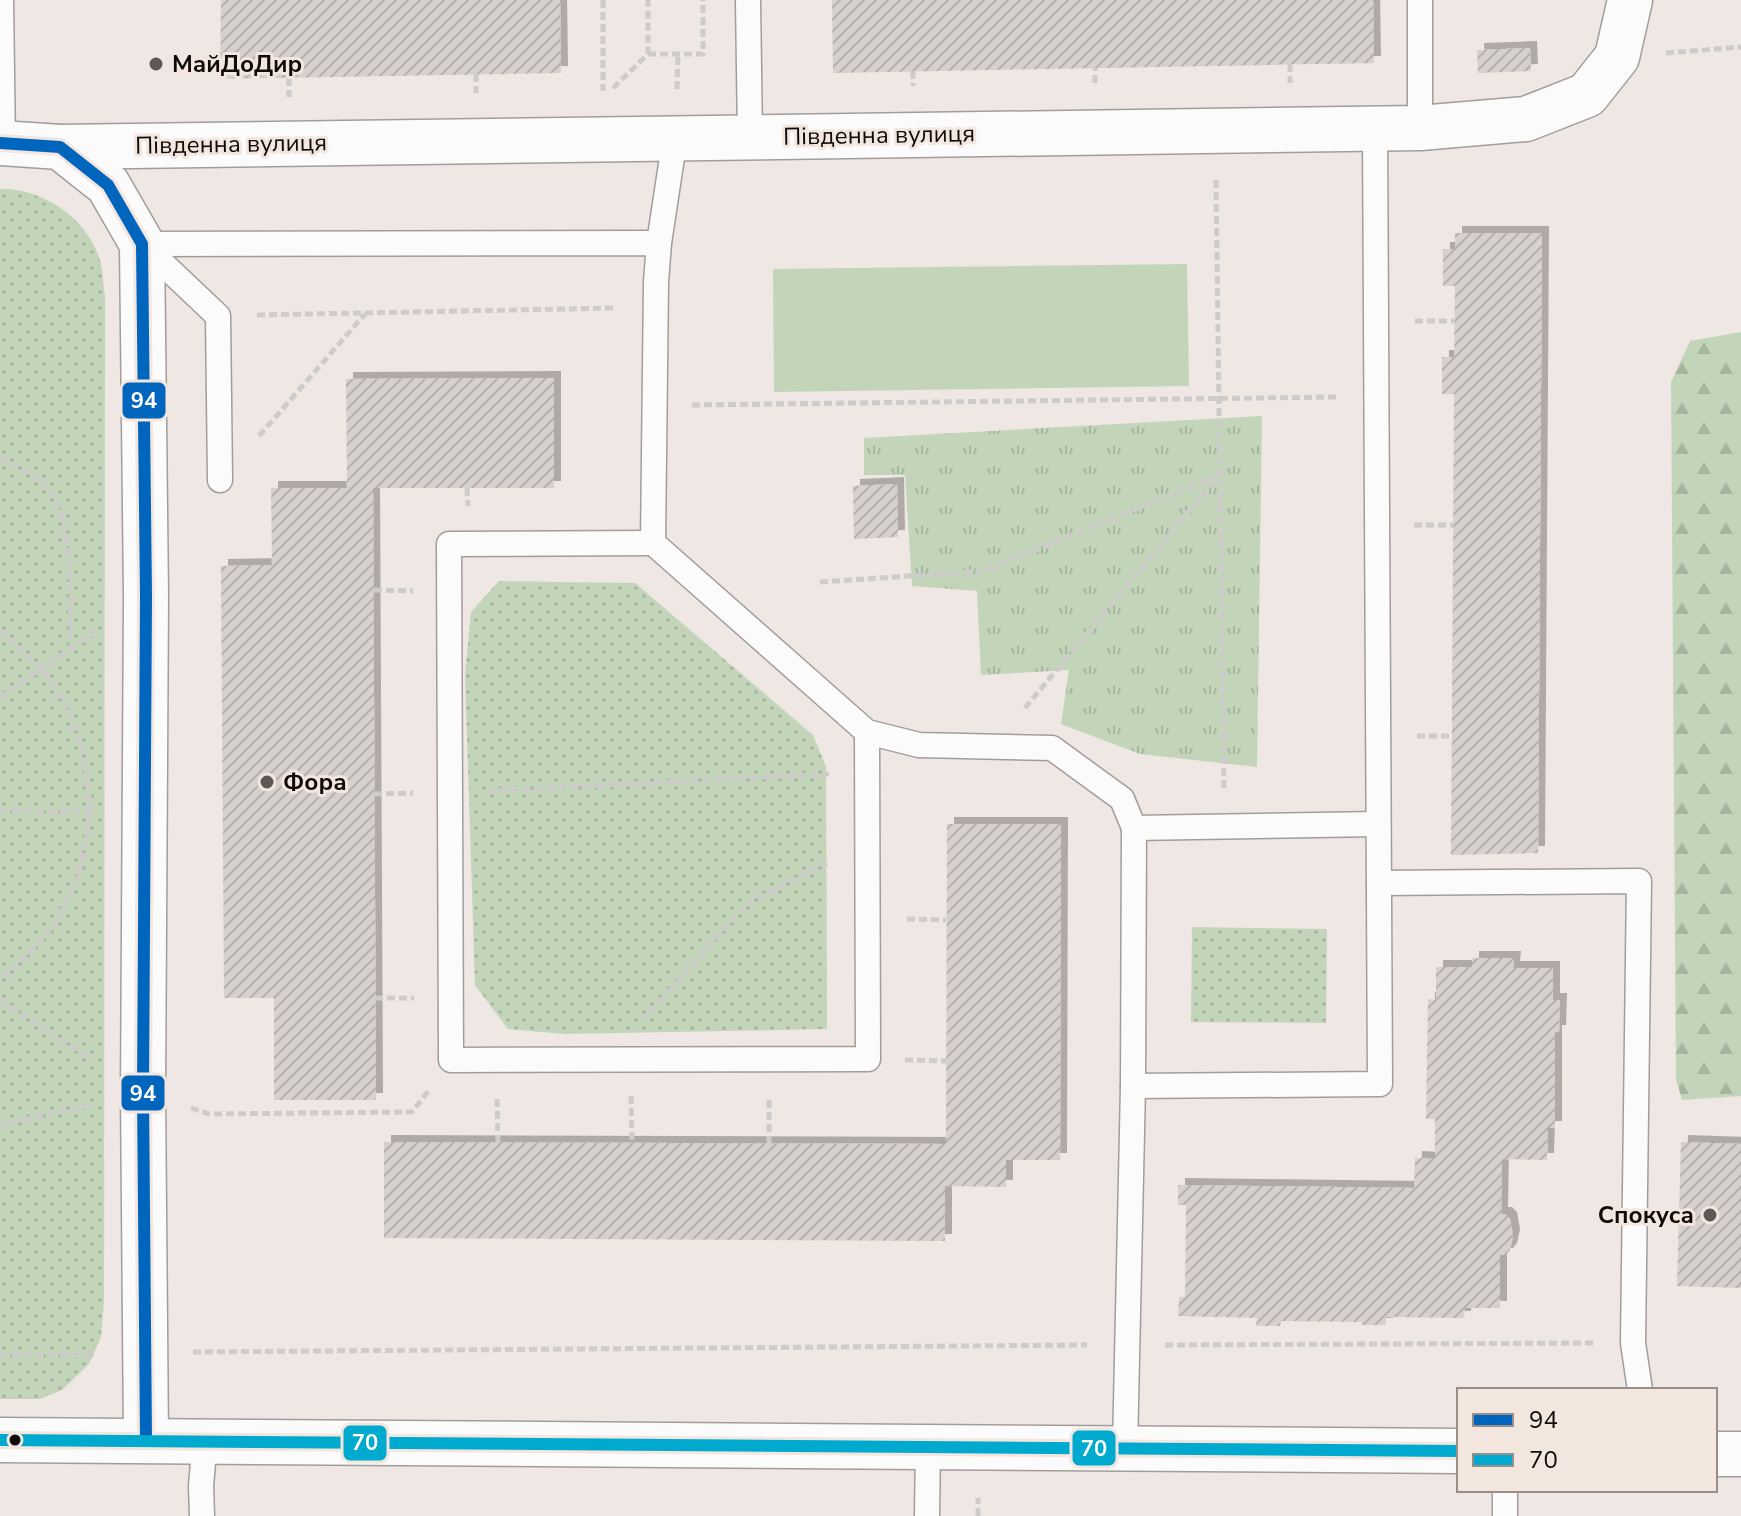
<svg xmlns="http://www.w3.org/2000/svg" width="1741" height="1516" font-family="'Nunito Sans',sans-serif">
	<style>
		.grass { fill: url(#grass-tufts) }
		.forest { fill: url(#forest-firs) }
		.park { fill: url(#park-dots) }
		.garden { fill: #c3d5b9 }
		.building { fill: url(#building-hatch); filter: url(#shadow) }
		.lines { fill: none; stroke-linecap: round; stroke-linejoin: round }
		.service-casing { stroke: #a29d9b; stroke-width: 27 }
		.minor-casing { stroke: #a29d9b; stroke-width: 47 }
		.tertiary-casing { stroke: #a29d9b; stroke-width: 47 }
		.path { stroke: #cecccb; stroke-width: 5; stroke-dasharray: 8 4; stroke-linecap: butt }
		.service { stroke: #fcfbfb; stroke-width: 24 }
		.minor { stroke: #fcfbfb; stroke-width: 44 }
		.tertiary { stroke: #fcfbfb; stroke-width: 44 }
		.bus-1-casing { stroke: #f3e6df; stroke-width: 18 }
		.bus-2-casing { stroke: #f3e6df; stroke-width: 18 }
		.bus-1 { stroke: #0065bd; stroke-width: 12 }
		.bus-2 { stroke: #00a9ce; stroke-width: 12 }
		.poi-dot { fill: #5d5856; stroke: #f3e6df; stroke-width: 3 }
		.bus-dot { fill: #0f0b09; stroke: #f3e6df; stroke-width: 3 }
		.labels { text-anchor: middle; stroke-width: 6; stroke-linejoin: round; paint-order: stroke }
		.poi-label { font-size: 24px; font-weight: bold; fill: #0f0b09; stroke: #f3e6df; text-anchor: start }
		.street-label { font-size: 24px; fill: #0f0b09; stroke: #f3e6df }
		.line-badge { stroke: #f3e6df; stroke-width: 3 }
		.badge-label { font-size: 22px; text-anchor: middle; font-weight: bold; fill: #fff }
	</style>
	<defs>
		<pattern id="grass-tufts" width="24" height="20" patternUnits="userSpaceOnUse" patternTransform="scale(2)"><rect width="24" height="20" fill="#c3d5b9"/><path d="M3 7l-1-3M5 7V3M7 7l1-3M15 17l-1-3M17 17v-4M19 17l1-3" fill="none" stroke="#a6b69e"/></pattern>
		<pattern id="forest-firs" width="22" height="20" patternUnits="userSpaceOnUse" patternTransform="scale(2)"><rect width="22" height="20" fill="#c3d5b9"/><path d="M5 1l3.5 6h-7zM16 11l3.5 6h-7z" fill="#a6b69e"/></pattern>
		<pattern id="park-dots" width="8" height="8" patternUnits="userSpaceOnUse" patternTransform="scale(2)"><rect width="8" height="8" fill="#c3d5b9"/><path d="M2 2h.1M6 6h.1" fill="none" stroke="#a6b69e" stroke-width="1.8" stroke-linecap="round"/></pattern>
		<pattern id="building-hatch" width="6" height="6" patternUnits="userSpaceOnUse" patternTransform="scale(2)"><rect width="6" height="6" fill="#d6d0ce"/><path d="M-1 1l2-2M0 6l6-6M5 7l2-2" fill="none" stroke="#b6b1b0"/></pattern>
		<filter id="shadow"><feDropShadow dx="7" dy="-7" stdDeviation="0" flood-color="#0004"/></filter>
	</defs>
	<rect width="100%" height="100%" fill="#eee7e4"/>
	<!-- grass -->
	<path class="grass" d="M 1262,416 L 1257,767 L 1140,754 L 1061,724 L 1069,670 L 981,675 L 977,591 L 912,586 L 905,475 L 864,475 L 864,438 Z"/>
	<!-- forest -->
	<path class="forest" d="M 1741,332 L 1741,1096 L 1682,1100 L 1676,1079 L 1671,382 L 1690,341 Z"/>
	<!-- park -->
	<g class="park">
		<path d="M 0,189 C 44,188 90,220 101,264 C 103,275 103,286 105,296 L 104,1300 L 101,1337 L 89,1364 L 62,1390 L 40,1399 L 0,1399 Z"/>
		<path d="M 499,581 L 635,583 L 813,735 L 826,767 L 827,1029 L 565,1034 L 508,1029 L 475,985 L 465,674 L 471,612 Z"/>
		<path d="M 1192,927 L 1327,929 L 1326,1023 L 1191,1022 Z"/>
	</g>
	<!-- garden -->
	<path class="garden" d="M 1187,264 L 1189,386 L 774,392 L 773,269 Z"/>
	<!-- building -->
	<g class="building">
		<path d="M 221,0 L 560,0 L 561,73 L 220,79 Z"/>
		<path d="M 832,0 L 1373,0 L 1374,63 L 833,73 Z"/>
		<path d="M 1530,48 L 1531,71 L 1478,73 L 1477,50 Z"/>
		<path d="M 1455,233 L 1542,233 L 1538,853 L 1451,855 L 1454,394 L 1442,394 L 1442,357 L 1454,357 L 1455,286 L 1443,286 L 1443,249 L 1455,249 Z"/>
		<path d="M 554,378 L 554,488 L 373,488 L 376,1100 L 274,1100 L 274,998 L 224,998 L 221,566 L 272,565 L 271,488 L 347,488 L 346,379 Z"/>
		<path d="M 897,484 L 898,537 L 854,539 L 853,486 Z"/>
		<path d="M 947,824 L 1061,824 L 1060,1160 L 1006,1160 L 1006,1187 L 945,1186 L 945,1241 L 384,1238 L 384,1142 L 946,1144 Z"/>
		<path d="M 1472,958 L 1514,958 L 1513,968 L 1553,968 L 1553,1000 L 1560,1000 L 1559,1032 L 1555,1032 L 1555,1128 L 1548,1128 L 1547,1160 L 1502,1159 L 1501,1214 L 1505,1214 L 1510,1219 L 1513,1236 L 1510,1250 L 1506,1255 L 1500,1255 L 1500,1308 L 1465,1308 L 1464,1318 L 1386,1317 L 1386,1325 L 1362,1325 L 1361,1322 L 1281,1321 L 1280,1326 L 1256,1326 L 1257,1318 L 1178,1316 L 1179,1297 L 1185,1297 L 1186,1205 L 1178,1205 L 1178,1185 L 1414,1188 L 1415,1158 L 1435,1159 L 1435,1119 L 1426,1119 L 1428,999 L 1436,1000 L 1436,967 L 1472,967 Z"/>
		<path d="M 1681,1142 L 1741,1144 L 1741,1288 L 1677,1286 Z"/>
	</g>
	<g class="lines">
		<!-- service casing -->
		<g class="service-casing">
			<g id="service">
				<path d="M 1,0 L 3,145"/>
				<path d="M 748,0 L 750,137"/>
				<path d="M 1420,0 L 1420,128"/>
				<path d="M 659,243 L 675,138"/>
				<path d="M 142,244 L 659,243 L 656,282 L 653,543 L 867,732 L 919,745 L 1052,748 L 1122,799 L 1134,828 L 1133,1086 L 1125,1449"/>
				<path d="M 142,244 L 218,316 L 220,480"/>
				<path d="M 653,543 L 449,544 L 451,1060 L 868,1059 L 867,732"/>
				<path d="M 1134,828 L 1378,824"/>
				<path d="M 1379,883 L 1639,881 L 1633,1343 L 1640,1390"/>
				<path d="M 1133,1086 L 1380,1084 L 1375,128"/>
				<path d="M 202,1516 L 201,1486 L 205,1440"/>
				<path d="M 927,1516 L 928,1446"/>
				<path d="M 1505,1516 L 1505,1490"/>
			</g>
		</g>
		<!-- minor casing -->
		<g class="minor-casing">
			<g id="minor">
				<path d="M 0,143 L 60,147 L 108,185 L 142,244 L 146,596 L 143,1093 L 146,1439"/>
				<path d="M 60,147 L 1420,128 L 1526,119 L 1587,95 L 1617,57 L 1630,0"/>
			</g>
		</g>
		<!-- tertiary casing -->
		<g class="tertiary-casing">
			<g id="tertiary">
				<path d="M 0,1440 L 1459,1451"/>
				<path d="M 1715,1454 L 1741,1454"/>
			</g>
		</g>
		<!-- path -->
		<g class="path">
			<path d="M 603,0 L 603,91"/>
			<path d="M 1666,53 L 1741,47"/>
			<path d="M 648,54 L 703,54 L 703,0"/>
			<path d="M 1290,64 L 1290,83"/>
			<path d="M 913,71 L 913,86"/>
			<path d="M 476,74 L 476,93"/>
			<path d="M 289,78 L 289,97"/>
			<path d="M 1095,83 L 1095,68"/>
			<path d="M 613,88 L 648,54 L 648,0"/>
			<path d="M 677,89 L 678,55"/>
			<path d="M 1216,180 L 1224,790"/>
			<path d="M 257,315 L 615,308"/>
			<path d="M 1415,321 L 1454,321"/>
			<path d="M 692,405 L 1338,397"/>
			<path d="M 259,436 L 365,314"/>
			<path d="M 0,459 C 15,464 37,476 48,489 C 74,517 70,609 71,648"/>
			<path d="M 467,488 L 468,506"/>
			<path d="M 1414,525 L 1453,525"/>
			<path d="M 820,582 L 983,571 L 1219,475"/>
			<path d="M 374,590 L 413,591"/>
			<path d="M 0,631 L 42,668 L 67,707 L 84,754 L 91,812 L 79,875 L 55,924 L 18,966 L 0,979"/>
			<path d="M 0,697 L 98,630"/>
			<path d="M 1025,708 L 1218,476"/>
			<path d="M 1417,736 L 1452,736"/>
			<path d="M 487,791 L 829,774"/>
			<path d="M 374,794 L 413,793"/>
			<path d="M 0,811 L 91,812"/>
			<path d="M 907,919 L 946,920"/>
			<path d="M 375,998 L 414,998"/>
			<path d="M 0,1000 L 93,1060"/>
			<path d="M 643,1020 L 747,904 L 827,863"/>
			<path d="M 905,1060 L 946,1061"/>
			<path d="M 631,1096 L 632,1143"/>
			<path d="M 497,1099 L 498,1142"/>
			<path d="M 191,1108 L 209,1114 L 412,1112 L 429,1090"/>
			<path d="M 0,1125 L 95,1104"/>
			<path d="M 769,1144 L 769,1097"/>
			<path d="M 1165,1345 L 1595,1343"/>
			<path d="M 193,1352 L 1087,1345"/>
			<path d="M 0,1356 L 95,1354"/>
			<path d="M 978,1516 L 978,1498"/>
		</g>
		<!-- service -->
		<use href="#service" class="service"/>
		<!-- minor -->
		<use href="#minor" class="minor"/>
		<!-- tertiary -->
		<use href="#tertiary" class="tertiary"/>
		<!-- bus-1 casing -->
		<g class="bus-1-casing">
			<path id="bus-1" d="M 0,143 L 60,147 L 108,185 L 142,244 L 146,596 L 143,1093 L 146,1439"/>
		</g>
		<!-- bus-2 casing -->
		<g class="bus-2-casing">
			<path id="bus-2" d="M 0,1440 L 1459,1451"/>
		</g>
		<!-- bus-1 -->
		<use href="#bus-1" class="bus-1"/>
		<!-- bus-2 -->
		<use href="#bus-2" class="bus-2"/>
	</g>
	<!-- markers -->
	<g class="poi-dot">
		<circle cx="156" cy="64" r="8"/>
		<circle cx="267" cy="782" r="8"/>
		<circle cx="1710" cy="1215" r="8"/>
	</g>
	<circle class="bus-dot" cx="15" cy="1440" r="7"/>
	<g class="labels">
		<!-- poi labels -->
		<g class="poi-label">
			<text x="172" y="72">МайДоДир</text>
			<text x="283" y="790">Фора</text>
			<text x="1694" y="1223" text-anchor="end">Спокуса</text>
		</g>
		<!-- street labels -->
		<g class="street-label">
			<text transform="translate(879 135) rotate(-1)" y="8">Південна вулиця</text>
			<text transform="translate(231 144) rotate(-1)" y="8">Південна вулиця</text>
		</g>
	</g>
	<g class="line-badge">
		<rect x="121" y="381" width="46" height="39" rx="8" fill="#0065bd"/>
		<rect x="120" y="1074" width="46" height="38" rx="8" fill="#0065bd"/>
		<rect x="342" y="1424" width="46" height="38" rx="8" fill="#00a9ce"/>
		<rect x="1071" y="1429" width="46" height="38" rx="8" fill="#00a9ce"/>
	</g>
	<g class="badge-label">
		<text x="144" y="408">94</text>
		<text x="143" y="1101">94</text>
		<text x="365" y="1450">70</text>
		<text x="1094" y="1456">70</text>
	</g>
	<!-- legend -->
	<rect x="1457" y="1388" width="260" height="104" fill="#f3e6df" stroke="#988e89" stroke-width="2"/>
	<rect x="1473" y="1414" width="40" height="12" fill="#0065bd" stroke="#988e89" stroke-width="2"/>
	<text x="1529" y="1428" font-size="24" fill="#0f0b09">94</text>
	<rect x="1473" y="1454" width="40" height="12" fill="#00a9ce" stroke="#988e89" stroke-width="2"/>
	<text x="1529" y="1468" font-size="24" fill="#0f0b09">70</text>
</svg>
